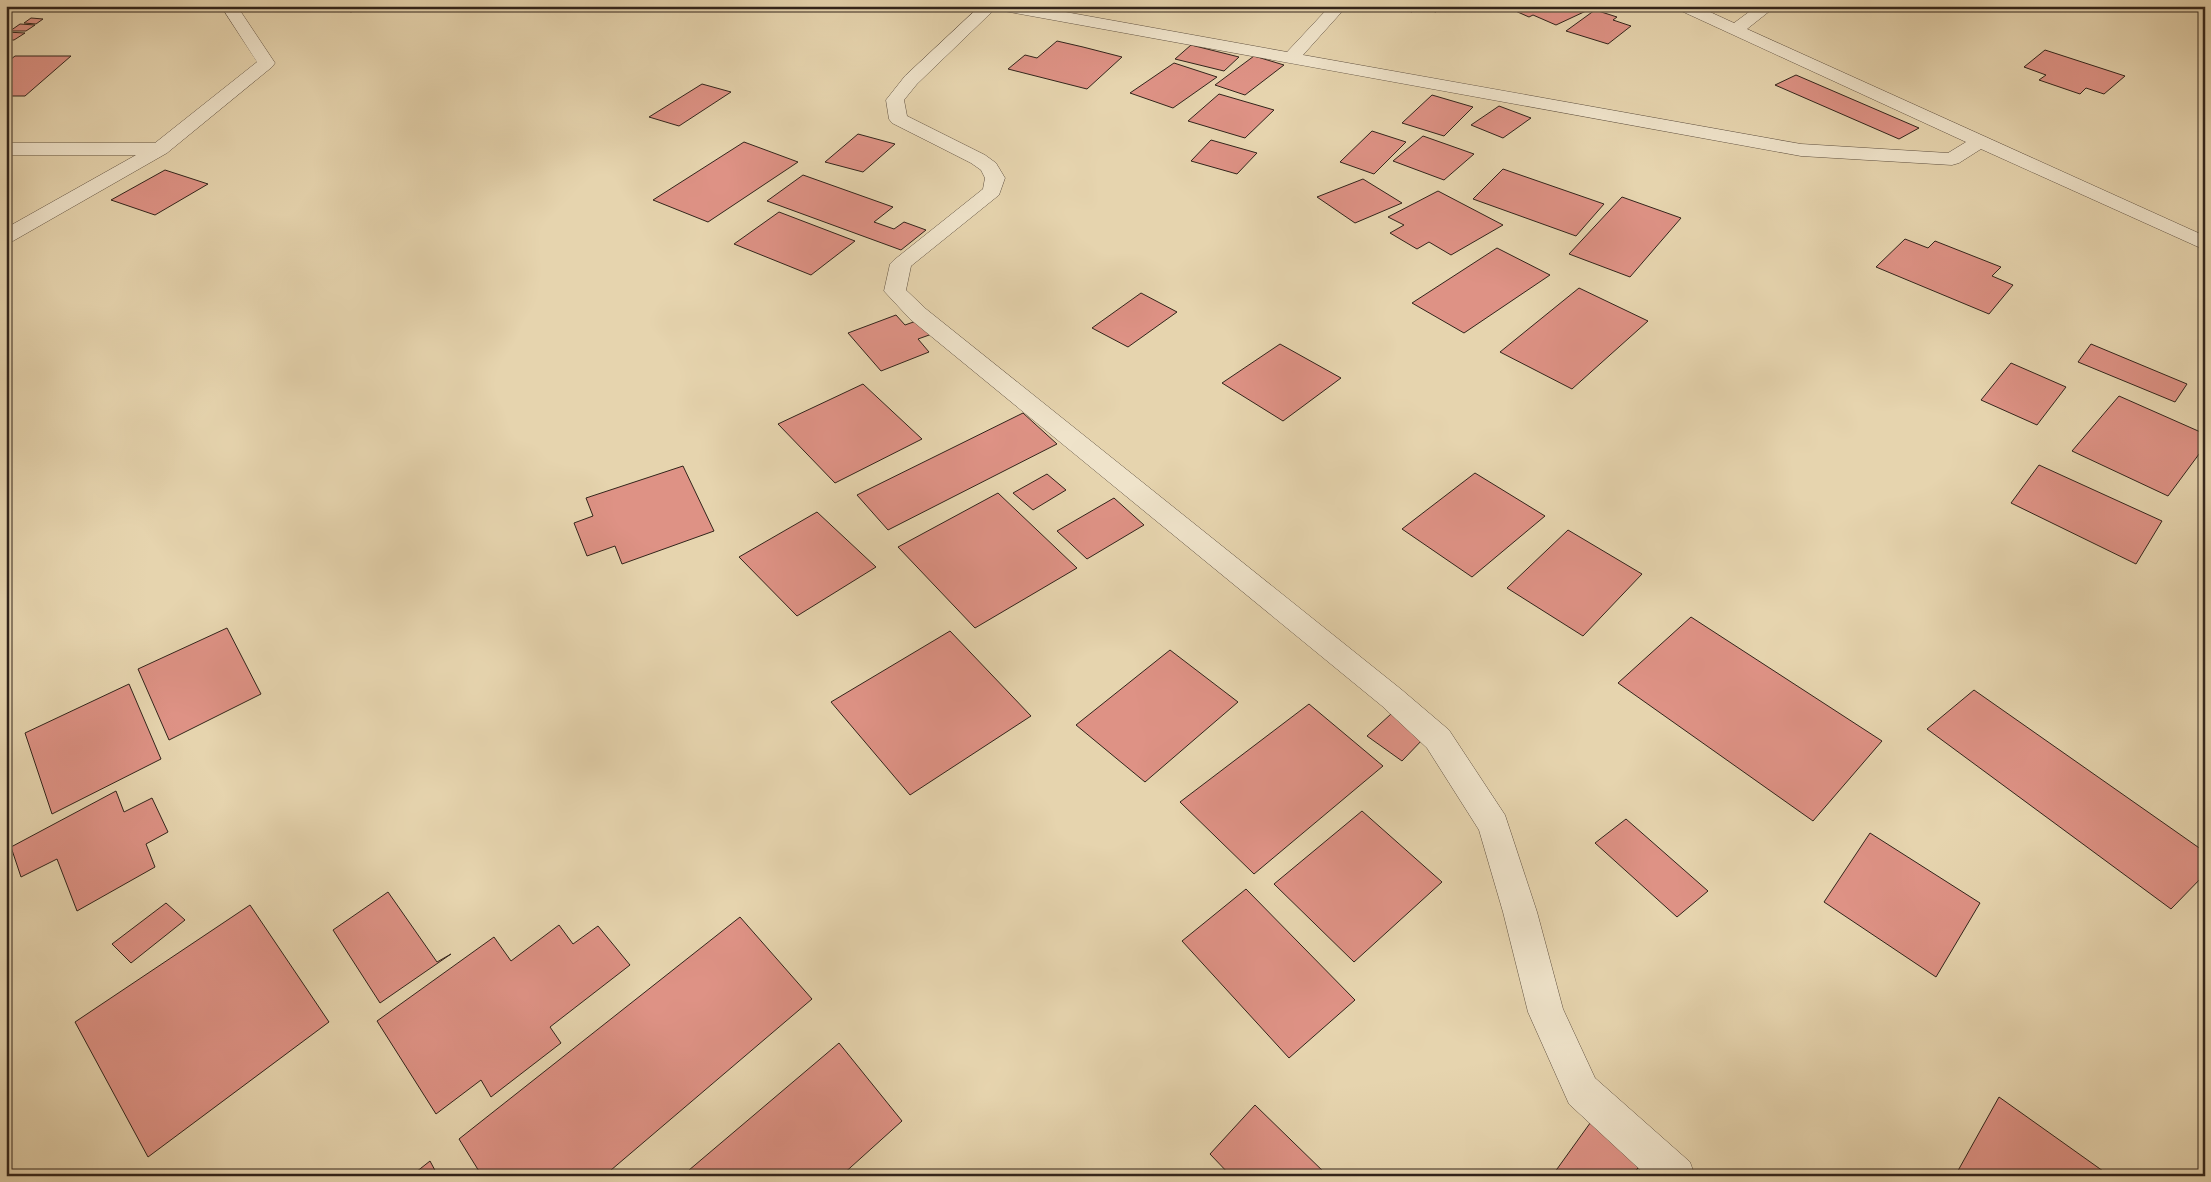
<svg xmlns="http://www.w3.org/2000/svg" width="2211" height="1182" font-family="'Gentium Book Plus',serif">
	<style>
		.building { fill: #de9285; stroke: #32241b }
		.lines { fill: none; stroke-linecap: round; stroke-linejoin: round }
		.minor-casing { stroke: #5f5040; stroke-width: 1 }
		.minor { fill: #efe3ca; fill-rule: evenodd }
	</style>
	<rect width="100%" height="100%" fill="#e6d4ae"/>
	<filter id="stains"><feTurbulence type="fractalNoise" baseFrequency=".004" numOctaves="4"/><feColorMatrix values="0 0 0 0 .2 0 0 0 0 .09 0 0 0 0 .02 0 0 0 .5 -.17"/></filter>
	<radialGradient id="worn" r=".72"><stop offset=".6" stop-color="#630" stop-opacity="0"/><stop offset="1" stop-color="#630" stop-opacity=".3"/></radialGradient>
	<!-- building -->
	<g class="building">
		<path d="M 333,6 L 365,6 L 351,12 Z"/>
		<path d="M 411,6 L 437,6 L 427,11 Z"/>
		<path d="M 1392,6 L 1440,6 L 1436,12 L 1415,7 L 1412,12 Z"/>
		<path d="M 1504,6 L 1575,6 L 1586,11 L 1556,25 L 1533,15 L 1529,17 Z"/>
		<path d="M 1595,10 L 1617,17 L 1613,20 L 1631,26 L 1608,44 L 1566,31 Z"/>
		<path d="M 31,18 L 43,19 L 36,24 L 24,23 Z"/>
		<path d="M 20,24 L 35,25 L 26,31 L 10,31 Z"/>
		<path d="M 6,32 L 25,33 L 14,40 L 6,40 Z"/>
		<path d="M 1057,41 L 1083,47 L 1122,57 L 1087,89 L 1008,69 L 1025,55 L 1037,58 Z"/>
		<path d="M 1191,45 L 1239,57 L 1224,71 L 1175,59 Z"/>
		<path d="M 2045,50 L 2125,76 L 2104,94 L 2086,88 L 2080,94 L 2039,80 L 2046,75 L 2024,67 Z"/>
		<path d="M 15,56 L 71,56 L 25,96 L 6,96 L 6,63 Z"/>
		<path d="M 1254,56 L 1284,65 L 1245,95 L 1215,85 Z"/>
		<path d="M 1174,63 L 1217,77 L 1173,108 L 1130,93 Z"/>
		<path d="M 1796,75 L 1919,128 L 1899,139 L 1775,85 Z"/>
		<path d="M 702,84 L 731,92 L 679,126 L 649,117 Z"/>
		<path d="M 1219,94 L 1274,110 L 1245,138 L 1188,121 Z"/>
		<path d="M 1432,95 L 1473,107 L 1444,136 L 1402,123 Z"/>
		<path d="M 1499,106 L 1531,118 L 1503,138 L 1471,125 Z"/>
		<path d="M 1372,131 L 1406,142 L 1374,174 L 1340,162 Z"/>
		<path d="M 858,134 L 895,144 L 863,172 L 825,162 Z"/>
		<path d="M 1423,136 L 1474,154 L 1444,180 L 1393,161 Z"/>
		<path d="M 1211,140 L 1257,153 L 1237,174 L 1191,161 Z"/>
		<path d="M 744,142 L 798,162 L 708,222 L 653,200 Z"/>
		<path d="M 1503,169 L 1604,204 L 1576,236 L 1473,199 Z"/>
		<path d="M 165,170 L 208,184 L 155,215 L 111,200 Z"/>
		<path d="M 803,175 L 893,207 L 874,222 L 894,229 L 904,222 L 926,230 L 901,250 L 767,201 Z"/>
		<path d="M 1363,179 L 1402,203 L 1355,223 L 1317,197 Z"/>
		<path d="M 1438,191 L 1503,225 L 1451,255 L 1429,242 L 1417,249 L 1390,233 L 1404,225 L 1388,217 Z"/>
		<path d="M 1622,197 L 1681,218 L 1630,277 L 1569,254 Z"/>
		<path d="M 779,212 L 855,241 L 811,275 L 734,244 Z"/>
		<path d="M 1905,239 L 1928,248 L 1935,241 L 2001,267 L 1992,276 L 2013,285 L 1989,314 L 1876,267 Z"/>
		<path d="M 1497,248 L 1550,275 L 1464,333 L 1412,303 Z"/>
		<path d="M 1579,288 L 1648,321 L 1572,389 L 1500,352 Z"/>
		<path d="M 1141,293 L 1177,312 L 1128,347 L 1092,328 Z"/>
		<path d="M 896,315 L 905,325 L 919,320 L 932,334 L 918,339 L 929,352 L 881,371 L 848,333 Z"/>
		<path d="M 1280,344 L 1341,378 L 1283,421 L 1222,383 Z"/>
		<path d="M 2091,344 L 2187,384 L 2175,402 L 2078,362 Z"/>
		<path d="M 2011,363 L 2066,387 L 2037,425 L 1981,400 Z"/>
		<path d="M 863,384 L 922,439 L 835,483 L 778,424 Z"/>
		<path d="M 2119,396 L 2205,434 L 2205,446 L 2168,496 L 2072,451 Z"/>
		<path d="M 1023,413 L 1057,444 L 888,530 L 857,495 Z"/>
		<path d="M 2039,465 L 2162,521 L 2136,564 L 2011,503 Z"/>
		<path d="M 683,466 L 714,531 L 622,564 L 615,546 L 587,556 L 574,523 L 593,516 L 586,498 Z"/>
		<path d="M 1475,473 L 1545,516 L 1472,577 L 1402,529 Z"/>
		<path d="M 1047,474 L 1066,490 L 1033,510 L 1013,493 Z"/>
		<path d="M 998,493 L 1077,568 L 975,628 L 898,547 Z"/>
		<path d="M 1114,498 L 1144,525 L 1087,559 L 1057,531 Z"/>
		<path d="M 817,512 L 876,567 L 797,616 L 739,557 Z"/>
		<path d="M 1568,530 L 1642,574 L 1583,636 L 1507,588 Z"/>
		<path d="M 1691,617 L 1882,741 L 1813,821 L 1618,683 Z"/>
		<path d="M 227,628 L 261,694 L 169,740 L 138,669 Z"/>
		<path d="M 950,631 L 1031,716 L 910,795 L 831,702 Z"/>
		<path d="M 1170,650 L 1238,702 L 1145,782 L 1076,725 Z"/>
		<path d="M 129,684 L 161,759 L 52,814 L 25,733 Z"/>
		<path d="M 1974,690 L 2205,852 L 2205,874 L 2171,909 L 1927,729 Z"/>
		<path d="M 1309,704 L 1383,766 L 1254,874 L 1180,802 Z"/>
		<path d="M 1391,714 L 1424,738 L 1402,761 L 1367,736 Z"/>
		<path d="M 116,791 L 124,812 L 152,798 L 168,832 L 146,844 L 155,867 L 77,911 L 57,859 L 21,877 L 11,847 Z"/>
		<path d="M 1362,811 L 1442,882 L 1354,962 L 1274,884 Z"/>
		<path d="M 1626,819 L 1708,891 L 1677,917 L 1595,843 Z"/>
		<path d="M 1870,833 L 1980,903 L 1936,977 L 1824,902 Z"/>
		<path d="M 1246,889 L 1355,1000 L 1289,1058 L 1182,941 Z"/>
		<path d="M 388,892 L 437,962 L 451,954 L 380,1003 L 333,930 Z"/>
		<path d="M 166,903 L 185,920 L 131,963 L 112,944 Z"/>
		<path d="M 250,905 L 329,1022 L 148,1157 L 75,1022 Z"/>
		<path d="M 740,917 L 812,999 L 604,1176 L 482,1176 L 459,1139 Z"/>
		<path d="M 559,925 L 573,944 L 598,926 L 630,965 L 550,1027 L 561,1043 L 491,1097 L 481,1080 L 436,1114 L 377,1021 L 494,937 L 511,961 Z"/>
		<path d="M 839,1043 L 902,1121 L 841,1176 L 682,1176 Z"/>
		<path d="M 1999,1097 L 2110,1176 L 1955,1176 Z"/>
		<path d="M 1255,1105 L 1328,1176 L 1231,1176 L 1210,1154 Z"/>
		<path d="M 1593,1119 L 1643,1161 L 1632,1176 L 1552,1176 Z"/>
		<path d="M 430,1161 L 438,1176 L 411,1176 Z"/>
	</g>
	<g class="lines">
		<!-- minor casing -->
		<g class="minor-casing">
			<g id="minor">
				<path d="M 221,6 L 237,6 L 275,63 L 272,67 L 167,153 L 13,241 L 6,243 L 6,228 L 136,155 L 6,155 L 6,143 L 155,143 L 257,62 Z"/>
				<path d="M 980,6 L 1032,6 L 1287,52 L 1330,6 L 1347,6 L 1303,55 L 1801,144 L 1948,153 L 1966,142 L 1677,9 L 1675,6 L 1697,6 L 1734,23 L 1757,6 L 1776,6 L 1747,29 L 2205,236 L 2205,250 L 1981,149 L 1959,163 L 1952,165 L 1801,156 L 1004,11 L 997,7 L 917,84 L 904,100 L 907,116 L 985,155 L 996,163 L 1005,178 L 999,195 L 911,266 L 906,290 L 926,309 L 1402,690 L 1449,730 L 1505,815 L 1537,912 L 1563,1009 L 1595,1078 L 1690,1162 L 1695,1176 L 1647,1176 L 1569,1104 L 1528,1012 L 1503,912 L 1479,830 L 1427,748 L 1382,706 L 910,319 L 884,291 L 890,264 L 894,260 L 983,189 L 985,178 L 981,170 L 971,163 L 892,123 L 889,119 L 886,100 L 905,76 Z"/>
			</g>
		</g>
		<!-- minor -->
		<use href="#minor" class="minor"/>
	</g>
	<!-- margin -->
	<rect width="2211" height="1182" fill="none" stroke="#e6d4ae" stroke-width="25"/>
	<rect x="8" y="8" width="2196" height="1167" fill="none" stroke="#32241b" stroke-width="2.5"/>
	<rect x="12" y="12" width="2186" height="1157" fill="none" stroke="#32241b"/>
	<rect width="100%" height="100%" filter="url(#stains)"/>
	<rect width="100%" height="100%" fill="url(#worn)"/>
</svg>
